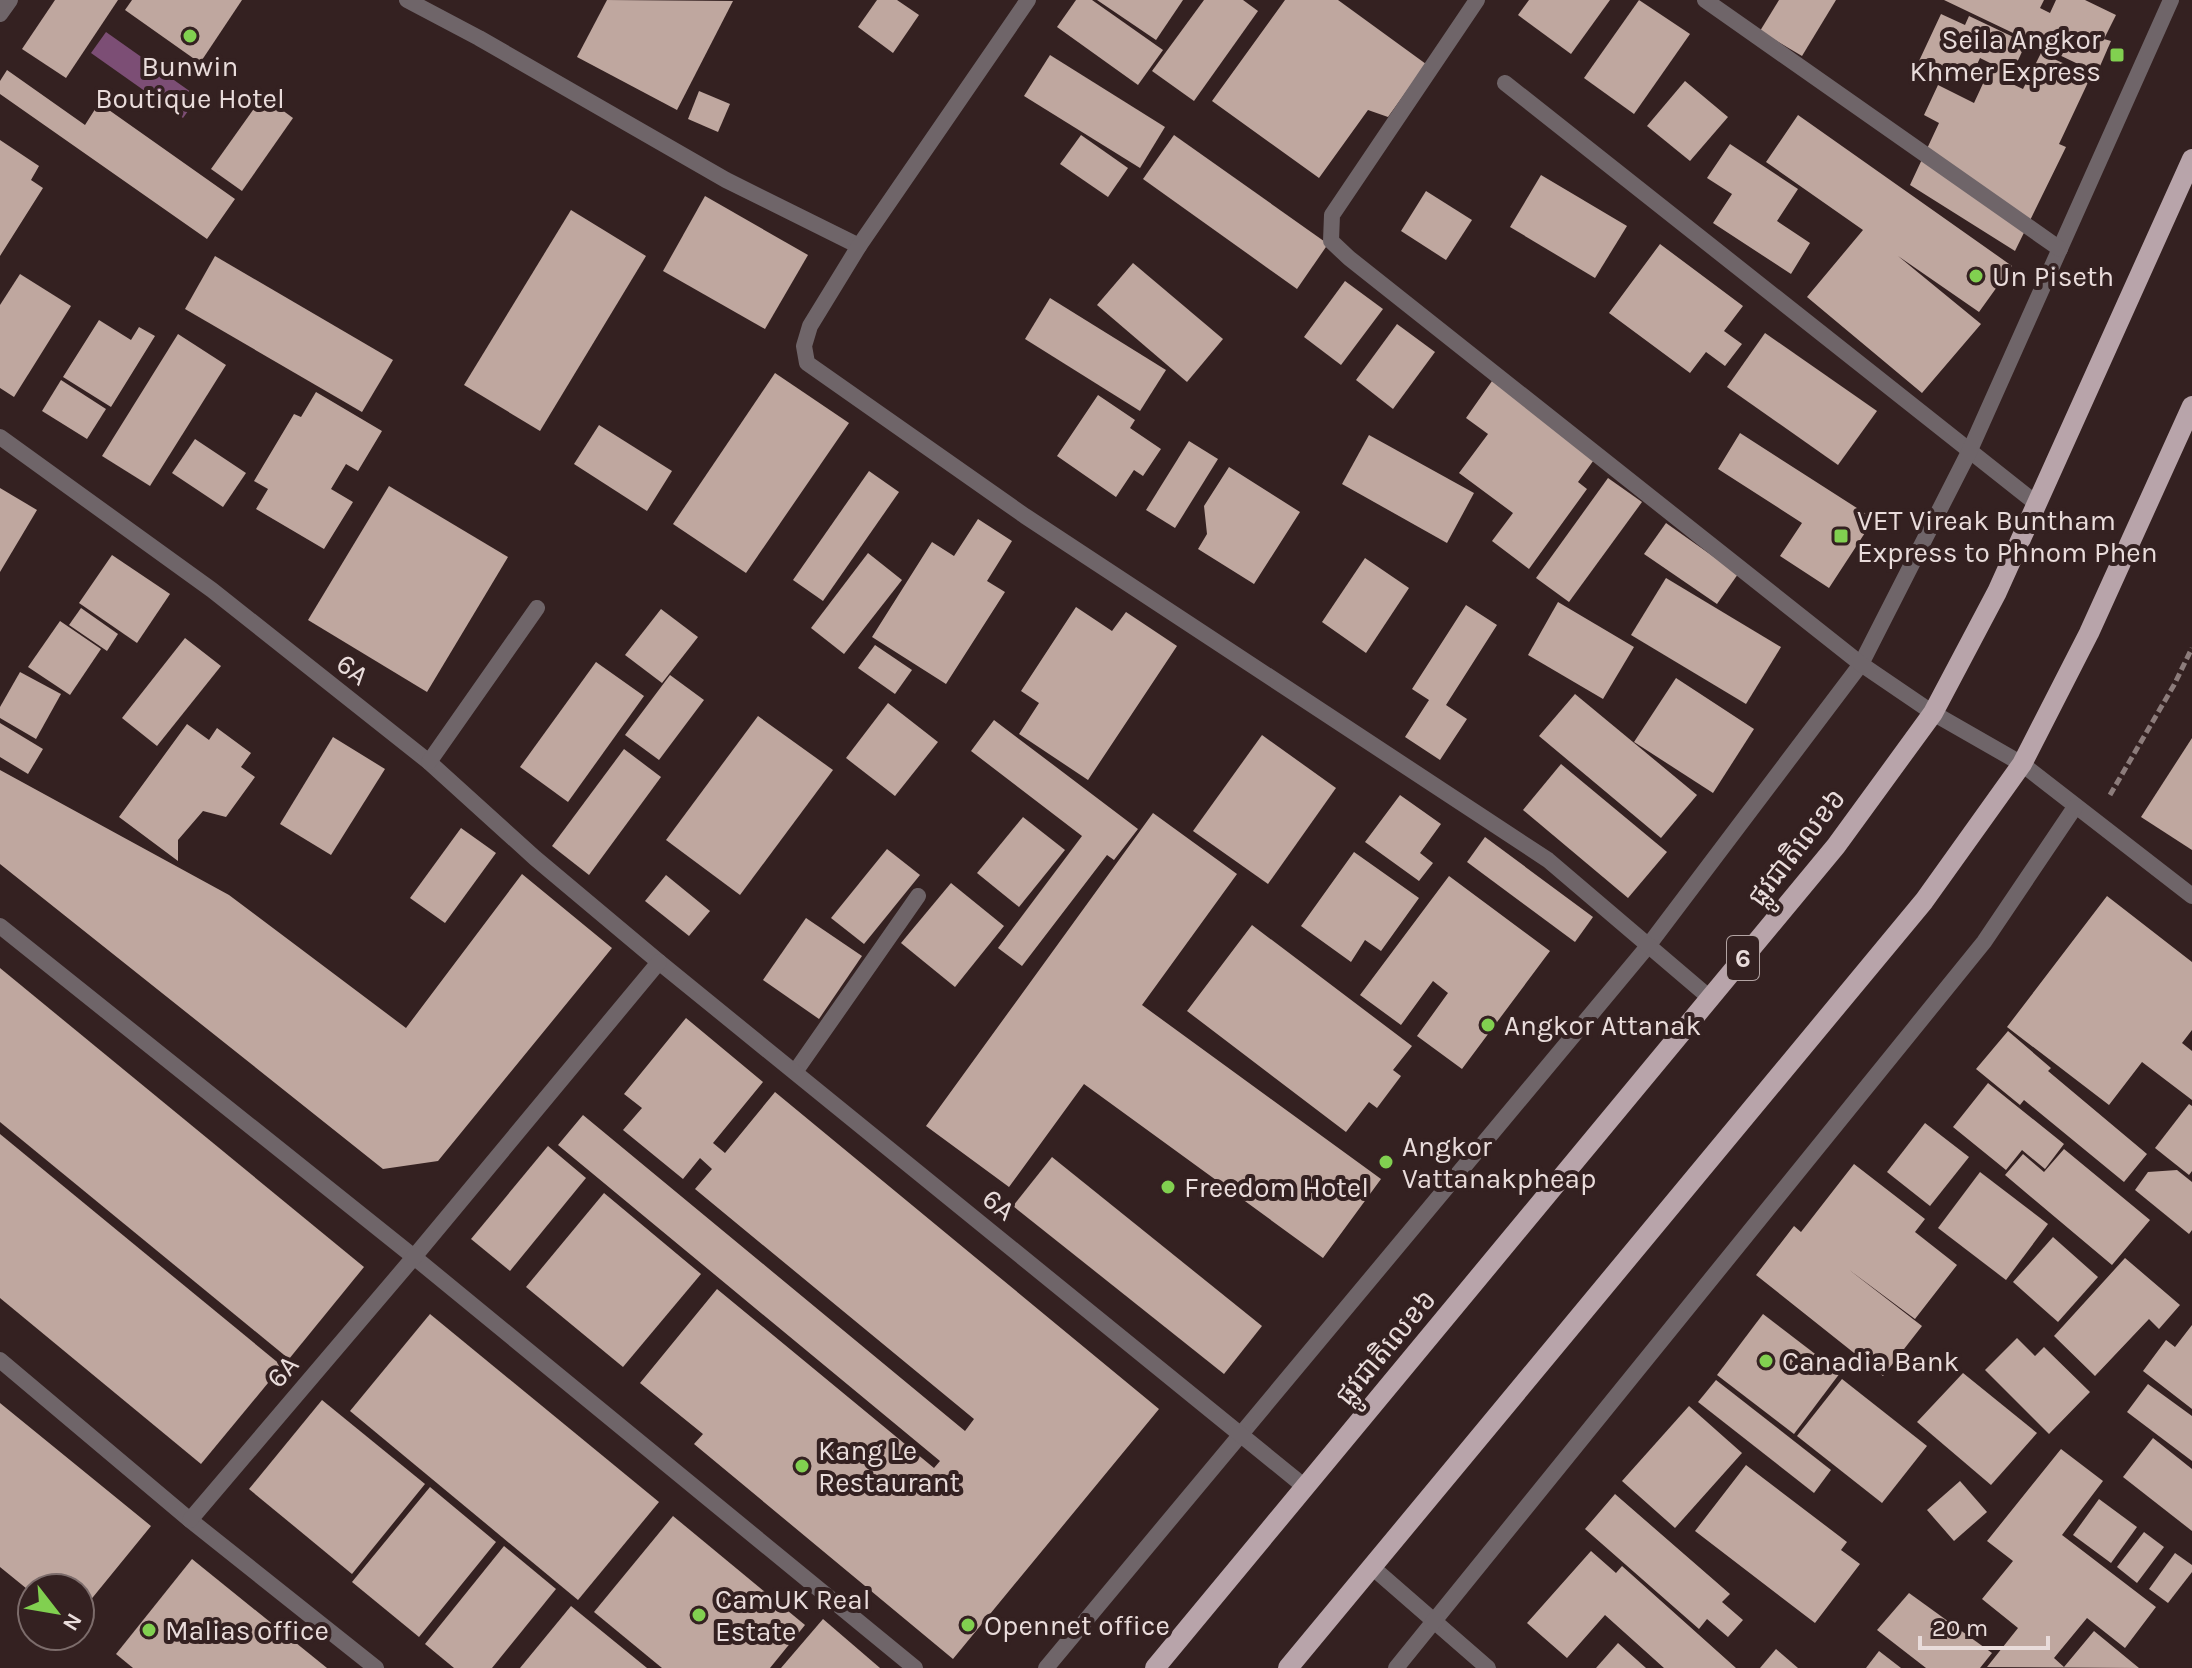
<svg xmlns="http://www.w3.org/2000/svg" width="2192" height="1668" font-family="Karla,'Noto Sans Khmer',sans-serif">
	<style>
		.water { fill: #7c4e75 }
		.building { fill: #bfa79f }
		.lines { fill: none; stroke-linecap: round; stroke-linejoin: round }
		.path { stroke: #8c7c7b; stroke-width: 5; stroke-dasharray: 8 4; stroke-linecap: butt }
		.lane { stroke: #6f6569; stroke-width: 16 }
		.street { stroke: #6f6569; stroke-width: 16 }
		.primary { stroke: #b8a4aa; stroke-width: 20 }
		.poi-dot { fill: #81d050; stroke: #342121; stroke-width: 3 }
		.labels { text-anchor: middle; stroke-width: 8; stroke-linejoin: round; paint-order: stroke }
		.shield { fill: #342121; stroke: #b3a4a3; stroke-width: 2 }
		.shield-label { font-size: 26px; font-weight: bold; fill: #e9dcdb }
		.poi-label { font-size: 28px; fill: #e9dcdb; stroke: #342121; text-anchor: start }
		.street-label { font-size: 28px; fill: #e9dcdb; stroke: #342121 }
	</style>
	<rect width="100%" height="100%" fill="#342121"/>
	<!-- water -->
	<path class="water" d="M 106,32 L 198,97 L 183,118 L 91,53 Z"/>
	<!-- building -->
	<g class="building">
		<path d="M 55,0 L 118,0 L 66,78 L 22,49 Z"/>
		<path d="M 132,0 L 242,0 L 200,63 L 125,10 Z"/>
		<path d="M 607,0 L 733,1 L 677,110 L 577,57 Z"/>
		<path d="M 877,0 L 897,0 L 919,15 L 893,53 L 858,27 Z"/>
		<path d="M 1076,0 L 1092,0 L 1163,50 L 1138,85 L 1057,27 Z"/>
		<path d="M 1097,0 L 1183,0 L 1156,40 Z"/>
		<path d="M 1204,0 L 1243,0 L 1258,11 L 1194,101 L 1152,71 Z"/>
		<path d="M 1285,0 L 1338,0 L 1426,64 L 1388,117 L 1368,110 L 1319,178 L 1212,101 Z"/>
		<path d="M 1529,0 L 1610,0 L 1571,54 L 1518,15 Z"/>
		<path d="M 1639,0 L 1690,34 L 1634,114 L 1584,78 Z"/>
		<path d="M 1779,0 L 1836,0 L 1802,56 L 1760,31 Z"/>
		<path d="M 1944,0 L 2044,0 L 2040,8 L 2050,13 L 2056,0 L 2085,0 L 2116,15 L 2104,39 L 2111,41 L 2097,73 Z"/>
		<path d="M 1941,14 L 1965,25 L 1969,16 L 2026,43 L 2008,82 L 2023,89 L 2041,53 L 2091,76 L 2059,144 L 2066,147 L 2015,251 L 1910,185 L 1939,123 L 1924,115 L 1938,85 L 1974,103 L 1992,64 L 1980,58 L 1968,84 L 1919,61 Z"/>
		<path d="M 1050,55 L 1165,127 L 1140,168 L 1024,96 Z"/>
		<path d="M 7,70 L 85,125 L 99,103 L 235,199 L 207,239 L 0,94 L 0,81 Z"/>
		<path d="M 1685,81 L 1728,117 L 1690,161 L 1647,126 Z"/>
		<path d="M 699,91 L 730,104 L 718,132 L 688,119 Z"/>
		<path d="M 263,96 L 293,118 L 242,191 L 211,169 Z"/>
		<path d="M 1798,115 L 2012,266 L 1979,312 L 1898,256 L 1981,324 L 1922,393 L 1807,297 L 1863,230 L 1766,162 Z"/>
		<path d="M 1081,135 L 1128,168 L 1108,197 L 1060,164 Z"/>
		<path d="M 1174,135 L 1328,244 L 1297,289 L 1143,179 Z"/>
		<path d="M 0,140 L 39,166 L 31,180 L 43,188 L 0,256 Z"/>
		<path d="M 1730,144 L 1798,189 L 1777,221 L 1810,243 L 1791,274 L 1713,223 L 1732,194 L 1707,178 Z"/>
		<path d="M 1541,175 L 1627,226 L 1595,278 L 1510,227 Z"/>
		<path d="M 1426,191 L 1472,220 L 1446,260 L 1401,231 Z"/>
		<path d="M 705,196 L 808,255 L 765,329 L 663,271 Z"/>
		<path d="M 571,210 L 646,256 L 540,431 L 464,385 Z"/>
		<path d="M 1660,244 L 1743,306 L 1724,331 L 1742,344 L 1725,366 L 1706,352 L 1690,373 L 1609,313 Z"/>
		<path d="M 215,256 L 393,360 L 362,412 L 185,309 Z"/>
		<path d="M 1133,263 L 1223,339 L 1187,382 L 1097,305 Z"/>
		<path d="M 20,274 L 71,306 L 14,397 L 0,388 L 0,305 Z"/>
		<path d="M 1345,281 L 1383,309 L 1341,365 L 1304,337 Z"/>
		<path d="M 1050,298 L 1166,370 L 1140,411 L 1025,339 Z"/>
		<path d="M 99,320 L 131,340 L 139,327 L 155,336 L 111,407 L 63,377 Z"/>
		<path d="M 1397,324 L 1435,352 L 1393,409 L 1356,380 Z"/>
		<path d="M 1765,333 L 1877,411 L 1838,465 L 1727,387 Z"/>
		<path d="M 178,334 L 226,365 L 150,486 L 102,456 Z"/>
		<path d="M 775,373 L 849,423 L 746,573 L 673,524 Z"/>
		<path d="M 61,380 L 106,409 L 87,439 L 42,411 Z"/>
		<path d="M 1492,381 L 1596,457 L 1578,482 L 1587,489 L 1529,569 L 1492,541 L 1513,513 L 1459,473 L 1488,434 L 1466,418 Z"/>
		<path d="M 316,392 L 382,431 L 358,471 L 346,464 L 331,489 L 353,502 L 324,549 L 256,509 L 268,489 L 254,481 L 294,414 L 301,417 Z"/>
		<path d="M 1098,395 L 1135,420 L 1130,428 L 1161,449 L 1143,476 L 1134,470 L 1116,497 L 1057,456 Z"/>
		<path d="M 599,425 L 672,471 L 647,511 L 574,464 Z"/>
		<path d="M 1740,433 L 1874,519 L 1829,588 L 1780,556 L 1802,523 L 1718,469 Z"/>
		<path d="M 1369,435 L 1474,493 L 1447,543 L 1342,484 Z"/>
		<path d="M 195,439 L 246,473 L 223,507 L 172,473 Z"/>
		<path d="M 1189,441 L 1218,459 L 1175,528 L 1146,510 Z"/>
		<path d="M 1229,467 L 1300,512 L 1254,584 L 1198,549 L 1207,534 L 1204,506 Z"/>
		<path d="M 869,471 L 899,492 L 823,601 L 793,580 Z"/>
		<path d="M 1608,478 L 1642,502 L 1569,602 L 1536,578 Z"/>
		<path d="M 389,486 L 508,557 L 427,692 L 308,620 Z"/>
		<path d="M 0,488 L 37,510 L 0,572 Z"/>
		<path d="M 978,519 L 1012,541 L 987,581 L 1005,592 L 946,684 L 872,637 L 932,542 L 954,556 Z"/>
		<path d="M 1666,523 L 1738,574 L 1717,604 L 1644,554 Z"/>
		<path d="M 868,553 L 902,580 L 844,654 L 811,628 Z"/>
		<path d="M 112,555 L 170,594 L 137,643 L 79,603 Z"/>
		<path d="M 1365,558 L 1409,588 L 1366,653 L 1322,622 Z"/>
		<path d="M 1666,578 L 1781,647 L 1746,704 L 1631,635 Z"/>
		<path d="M 1558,602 L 1634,647 L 1603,699 L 1528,655 Z"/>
		<path d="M 1466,605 L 1497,625 L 1446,705 L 1467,719 L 1440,760 L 1405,737 L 1429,700 L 1412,689 Z"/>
		<path d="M 1076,607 L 1112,631 L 1126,612 L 1177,646 L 1088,780 L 1019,734 L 1039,703 L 1021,691 Z"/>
		<path d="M 81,608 L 118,634 L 107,651 L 69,625 Z"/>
		<path d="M 661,609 L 698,637 L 662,683 L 625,655 Z"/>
		<path d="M 60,621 L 101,649 L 70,695 L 28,667 Z"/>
		<path d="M 185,638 L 221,666 L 157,746 L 122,718 Z"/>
		<path d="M 875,645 L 912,670 L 895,694 L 858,668 Z"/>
		<path d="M 596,662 L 644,696 L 568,802 L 520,767 Z"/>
		<path d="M 20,672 L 61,694 L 36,739 L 0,718 L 0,707 Z"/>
		<path d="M 670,675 L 704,700 L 659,760 L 625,735 Z"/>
		<path d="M 1676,678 L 1754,729 L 1713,793 L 1634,742 Z"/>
		<path d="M 1575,694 L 1697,795 L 1661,838 L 1539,736 Z"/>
		<path d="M 888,703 L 938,742 L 895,796 L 846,758 Z"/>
		<path d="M 758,716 L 833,770 L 740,895 L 666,840 Z"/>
		<path d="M 994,720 L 1138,829 L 1114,860 L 1107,855 L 1022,966 L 998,948 L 1082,836 L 971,751 Z"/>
		<path d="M 0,723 L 43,749 L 28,774 L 0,757 Z"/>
		<path d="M 187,724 L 209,740 L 217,728 L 251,753 L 241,767 L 255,777 L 226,817 L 203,811 L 178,840 L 178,861 L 119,817 Z"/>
		<path d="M 1262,735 L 1336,788 L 1268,884 L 1193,831 Z"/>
		<path d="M 333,737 L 385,769 L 331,855 L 280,824 Z"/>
		<path d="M 2192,738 L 2192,850 L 2141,817 Z"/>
		<path d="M 624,749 L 661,777 L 589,875 L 552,846 Z"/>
		<path d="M 1561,764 L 1667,852 L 1628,898 L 1523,810 Z"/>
		<path d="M 0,770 L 229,895 L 406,1028 L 522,874 L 612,948 L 438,1161 L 383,1169 L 0,864 Z"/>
		<path d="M 1400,795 L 1441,824 L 1420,853 L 1433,863 L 1419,881 L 1365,842 Z"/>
		<path d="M 1153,813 L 1237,874 L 1142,1005 L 1381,1179 L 1323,1258 L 1084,1084 L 1009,1187 L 926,1126 Z"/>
		<path d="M 1023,817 L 1065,850 L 1019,907 L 977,873 Z"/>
		<path d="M 461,828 L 496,853 L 445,923 L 410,898 Z"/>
		<path d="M 1485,837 L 1593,917 L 1575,942 L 1467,862 Z"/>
		<path d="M 887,849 L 920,875 L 864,944 L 831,918 Z"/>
		<path d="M 1354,852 L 1419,898 L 1381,951 L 1365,940 L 1351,962 L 1301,926 Z"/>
		<path d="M 666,875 L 710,911 L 689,936 L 645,901 Z"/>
		<path d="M 1449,876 L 1550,951 L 1462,1069 L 1417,1036 L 1448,993 L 1433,981 L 1401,1025 L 1360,995 Z"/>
		<path d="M 951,883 L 1004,926 L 955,987 L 901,943 Z"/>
		<path d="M 2107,896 L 2192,962 L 2192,1030 L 2182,1043 L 2192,1051 L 2192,1100 L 2142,1062 L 2109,1105 L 2007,1027 Z"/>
		<path d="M 806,918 L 862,956 L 819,1019 L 763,980 Z"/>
		<path d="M 1252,925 L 1412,1046 L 1393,1070 L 1401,1076 L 1377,1108 L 1369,1102 L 1346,1132 L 1187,1011 Z"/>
		<path d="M 0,968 L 364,1267 L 289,1359 L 0,1122 Z"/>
		<path d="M 686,1018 L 763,1082 L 713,1143 L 725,1153 L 775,1092 L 1159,1409 L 953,1659 L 694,1444 L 703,1434 L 640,1383 L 717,1289 L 934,1468 L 940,1461 L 558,1145 L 583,1115 L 965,1431 L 974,1419 L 695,1189 L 712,1169 L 700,1158 L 683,1179 L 623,1130 L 642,1108 L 624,1094 Z"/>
		<path d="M 2008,1031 L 2051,1068 L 2048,1071 L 2147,1154 L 2124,1182 L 2024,1100 L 2020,1105 L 1976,1069 Z"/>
		<path d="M 1988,1083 L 2064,1144 L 2045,1169 L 2022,1150 L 2006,1170 L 1953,1127 Z"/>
		<path d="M 2189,1104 L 2192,1106 L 2192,1171 L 2189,1175 L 2155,1148 Z"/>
		<path d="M 1925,1123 L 1969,1157 L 1930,1206 L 1887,1172 Z"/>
		<path d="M 0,1134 L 282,1366 L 201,1464 L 0,1298 Z"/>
		<path d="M 548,1146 L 586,1178 L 510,1271 L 471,1239 Z"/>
		<path d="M 2064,1149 L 2150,1220 L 2112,1265 L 2005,1175 L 2023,1154 L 2044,1172 Z"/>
		<path d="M 1052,1157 L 1262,1326 L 1224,1374 L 1013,1206 Z"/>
		<path d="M 1854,1164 L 1925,1219 L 1915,1232 L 1957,1265 L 1915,1319 L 1848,1269 L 1922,1326 L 1883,1376 L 1756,1275 L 1794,1226 L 1801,1232 Z"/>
		<path d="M 2177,1170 L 2192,1182 L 2192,1230 L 2189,1234 L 2135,1190 L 2148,1172 Z"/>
		<path d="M 1980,1172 L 2048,1224 L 2006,1280 L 1938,1228 Z"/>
		<path d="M 604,1193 L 701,1274 L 623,1367 L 526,1287 Z"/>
		<path d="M 2053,1237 L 2098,1277 L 2058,1322 L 2013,1282 Z"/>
		<path d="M 2125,1258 L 2180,1305 L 2159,1329 L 2149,1319 L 2095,1376 L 2054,1336 Z"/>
		<path d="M 430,1314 L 659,1502 L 578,1600 L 350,1411 Z"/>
		<path d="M 1763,1314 L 1840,1373 L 1794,1434 L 1717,1375 Z"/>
		<path d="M 2192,1325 L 2192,1409 L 2143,1371 L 2166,1340 L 2175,1347 Z"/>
		<path d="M 2017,1338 L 2035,1356 L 2044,1347 L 2090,1392 L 2049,1434 L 1985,1370 Z"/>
		<path d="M 1963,1373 L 2037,1433 L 1991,1485 L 1917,1422 Z"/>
		<path d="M 1842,1379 L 1927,1446 L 1882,1503 L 1797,1436 Z"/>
		<path d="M 1716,1380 L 1831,1470 L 1814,1493 L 1698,1402 Z"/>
		<path d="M 2148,1384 L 2192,1416 L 2192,1461 L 2127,1412 Z"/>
		<path d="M 322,1400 L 425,1484 L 352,1574 L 249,1489 Z"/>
		<path d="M 0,1403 L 151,1526 L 80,1613 L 80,1588 L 32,1588 L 32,1593 L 0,1567 Z"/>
		<path d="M 1689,1406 L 1742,1453 L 1675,1528 L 1622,1481 Z"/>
		<path d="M 2153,1438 L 2192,1469 L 2192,1531 L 2123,1477 Z"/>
		<path d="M 2061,1449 L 2103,1481 L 2062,1535 L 2156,1607 L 2125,1648 L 2087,1618 L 2054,1658 L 2064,1667 L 2094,1631 L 2139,1668 L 1987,1667 L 2018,1628 L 1982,1599 L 2013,1561 L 1987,1541 Z"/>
		<path d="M 1746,1465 L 1847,1542 L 1841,1550 L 1860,1564 L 1815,1623 L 1695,1531 Z"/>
		<path d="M 1960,1481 L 1987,1512 L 1954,1541 L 1927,1510 Z"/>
		<path d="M 430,1487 L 496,1542 L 419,1637 L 352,1582 Z"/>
		<path d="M 1615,1494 L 1730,1594 L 1722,1602 L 1743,1620 L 1728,1637 L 1707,1619 L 1699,1629 L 1585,1529 Z"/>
		<path d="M 2099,1499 L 2137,1527 L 2111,1563 L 2073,1535 Z"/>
		<path d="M 673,1516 L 805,1625 L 770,1668 L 662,1668 L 594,1612 Z"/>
		<path d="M 2144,1532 L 2164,1547 L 2137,1583 L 2117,1567 Z"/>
		<path d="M 504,1546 L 556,1589 L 492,1668 L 454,1668 L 425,1644 Z"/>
		<path d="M 1591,1551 L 1616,1573 L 1622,1566 L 1736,1668 L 1664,1668 L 1605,1615 L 1567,1658 L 1527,1623 Z"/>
		<path d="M 2175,1553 L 2192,1565 L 2192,1572 L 2168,1603 L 2149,1589 Z"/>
		<path d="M 192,1559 L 327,1668 L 133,1668 L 116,1654 Z"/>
		<path d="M 1909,1593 L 1992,1653 L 1980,1668 L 1926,1668 L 1877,1630 Z"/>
		<path d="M 571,1606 L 647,1668 L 520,1668 Z"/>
		<path d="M 823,1619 L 880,1668 L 781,1668 Z"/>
		<path d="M 1618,1643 L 1646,1668 L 1596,1668 Z"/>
		<path d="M 1776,1649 L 1798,1668 L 1760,1668 Z"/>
		<path d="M 1879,1651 L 1901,1668 L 1866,1668 Z"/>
	</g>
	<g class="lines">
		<!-- path -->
		<path class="path" d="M 2110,795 L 2174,685 L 2192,648"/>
		<!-- lane -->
		<g class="lane">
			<path d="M 1505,83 L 2037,504"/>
			<path d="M 795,1072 L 918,896"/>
			<path d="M 1372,1567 L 1488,1668"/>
			<path d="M 1046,1668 L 1648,946 L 1861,664 L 1970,450 L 2171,0"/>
		</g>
		<!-- street -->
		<g class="street">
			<path d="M 407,0 L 479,38 L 726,180 L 859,246"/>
			<path d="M 1028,0 L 859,246 L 810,326 L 804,346 L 807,363 L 1025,516 L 1548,860 L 1710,998"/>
			<path d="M 1477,0 L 1332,215 L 1331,241 L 1349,258 L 1861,664 L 1933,713 L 2022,764 L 2192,896"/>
			<path d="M 1705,0 L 2060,249"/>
			<path d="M 0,14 L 10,0"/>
			<path d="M 0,437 L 212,590 L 429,762 L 535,858 L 659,962 L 1305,1487"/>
			<path d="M 429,762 L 537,608"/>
			<path d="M 0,926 L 414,1257 L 915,1668"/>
			<path d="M 0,1360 L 190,1520 L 376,1668"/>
			<path d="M 190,1520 L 414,1257 L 659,962"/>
			<path d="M 1396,1668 L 1984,942 L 2075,807"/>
		</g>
		<!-- primary -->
		<g class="primary">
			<path d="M 1155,1668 L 1836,846 L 1933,713 L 1997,592 L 2192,159"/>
			<path d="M 1288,1668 L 1924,901 L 2022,764 L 2089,633 L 2192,406"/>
		</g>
	</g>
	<!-- markers -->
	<g class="poi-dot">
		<circle cx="190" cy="36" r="8"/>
		<rect x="2109" y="47" width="16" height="16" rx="4"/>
		<circle cx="1976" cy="276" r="8"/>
		<rect x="1833" y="528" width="16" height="16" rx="4"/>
		<circle cx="1488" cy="1025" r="8"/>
		<circle cx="1386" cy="1162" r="8"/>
		<circle cx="1168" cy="1187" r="8"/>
		<circle cx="1766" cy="1361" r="8"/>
		<circle cx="802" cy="1466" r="8"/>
		<circle cx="699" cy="1615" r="8"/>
		<circle cx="968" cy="1625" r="8"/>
		<circle cx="149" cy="1630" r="8"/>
	</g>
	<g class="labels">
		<!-- shield labels -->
		<rect class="shield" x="1727" y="936" width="32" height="44" rx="6"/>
		<g class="shield-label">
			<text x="1743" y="967">6</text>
		</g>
		<!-- poi labels -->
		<g class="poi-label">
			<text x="2101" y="49" text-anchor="end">Seila Angkor<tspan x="2101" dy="32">Khmer Express</tspan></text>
			<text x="190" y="76" text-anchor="middle">Bunwin<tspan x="190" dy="32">Boutique Hotel</tspan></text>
			<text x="1992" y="286">Un Piseth</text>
			<text x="1857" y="530">VET Vireak Buntham<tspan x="1857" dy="32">Express to Phnom Phen</tspan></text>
			<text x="1504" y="1035">Angkor Attanak</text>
			<text x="1402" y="1156">Angkor<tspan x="1402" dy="32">Vattanakpheap</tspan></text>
			<text x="1184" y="1197">Freedom Hotel</text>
			<text x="1782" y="1371">Canadia Bank</text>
			<text x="818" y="1460">Kang Le<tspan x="818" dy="32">Restaurant</tspan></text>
			<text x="715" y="1609">CamUK Real<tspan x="715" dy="32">Estate</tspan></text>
			<text x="984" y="1635">Opennet office</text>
			<text x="165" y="1640">Malias office</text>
		</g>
		<!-- street labels -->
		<g class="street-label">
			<text transform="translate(353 669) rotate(38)" y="10">6A</text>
			<text transform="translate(1796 847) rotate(-52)" y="10">ផ្លូវជាតិលេខ៦</text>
			<text transform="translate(999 1204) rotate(39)" y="10">6A</text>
			<text transform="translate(1385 1347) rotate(-50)" y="10">ផ្លូវជាតិលេខ៦</text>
			<text transform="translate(282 1371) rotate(-49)" y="10">6A</text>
		</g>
	</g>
	<!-- north arrow -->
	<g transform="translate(56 1612) rotate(121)"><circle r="38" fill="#342121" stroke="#7c6c6b" stroke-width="2"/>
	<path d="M0-6L14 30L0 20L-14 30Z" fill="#81d050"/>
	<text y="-12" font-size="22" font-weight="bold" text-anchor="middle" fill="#e9dcdb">N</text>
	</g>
	<!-- scale -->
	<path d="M1920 1636v12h128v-12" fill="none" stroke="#e9dcdb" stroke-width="4"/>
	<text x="1932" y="1636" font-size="24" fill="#e9dcdb" stroke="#342121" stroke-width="6" paint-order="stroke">20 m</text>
</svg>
